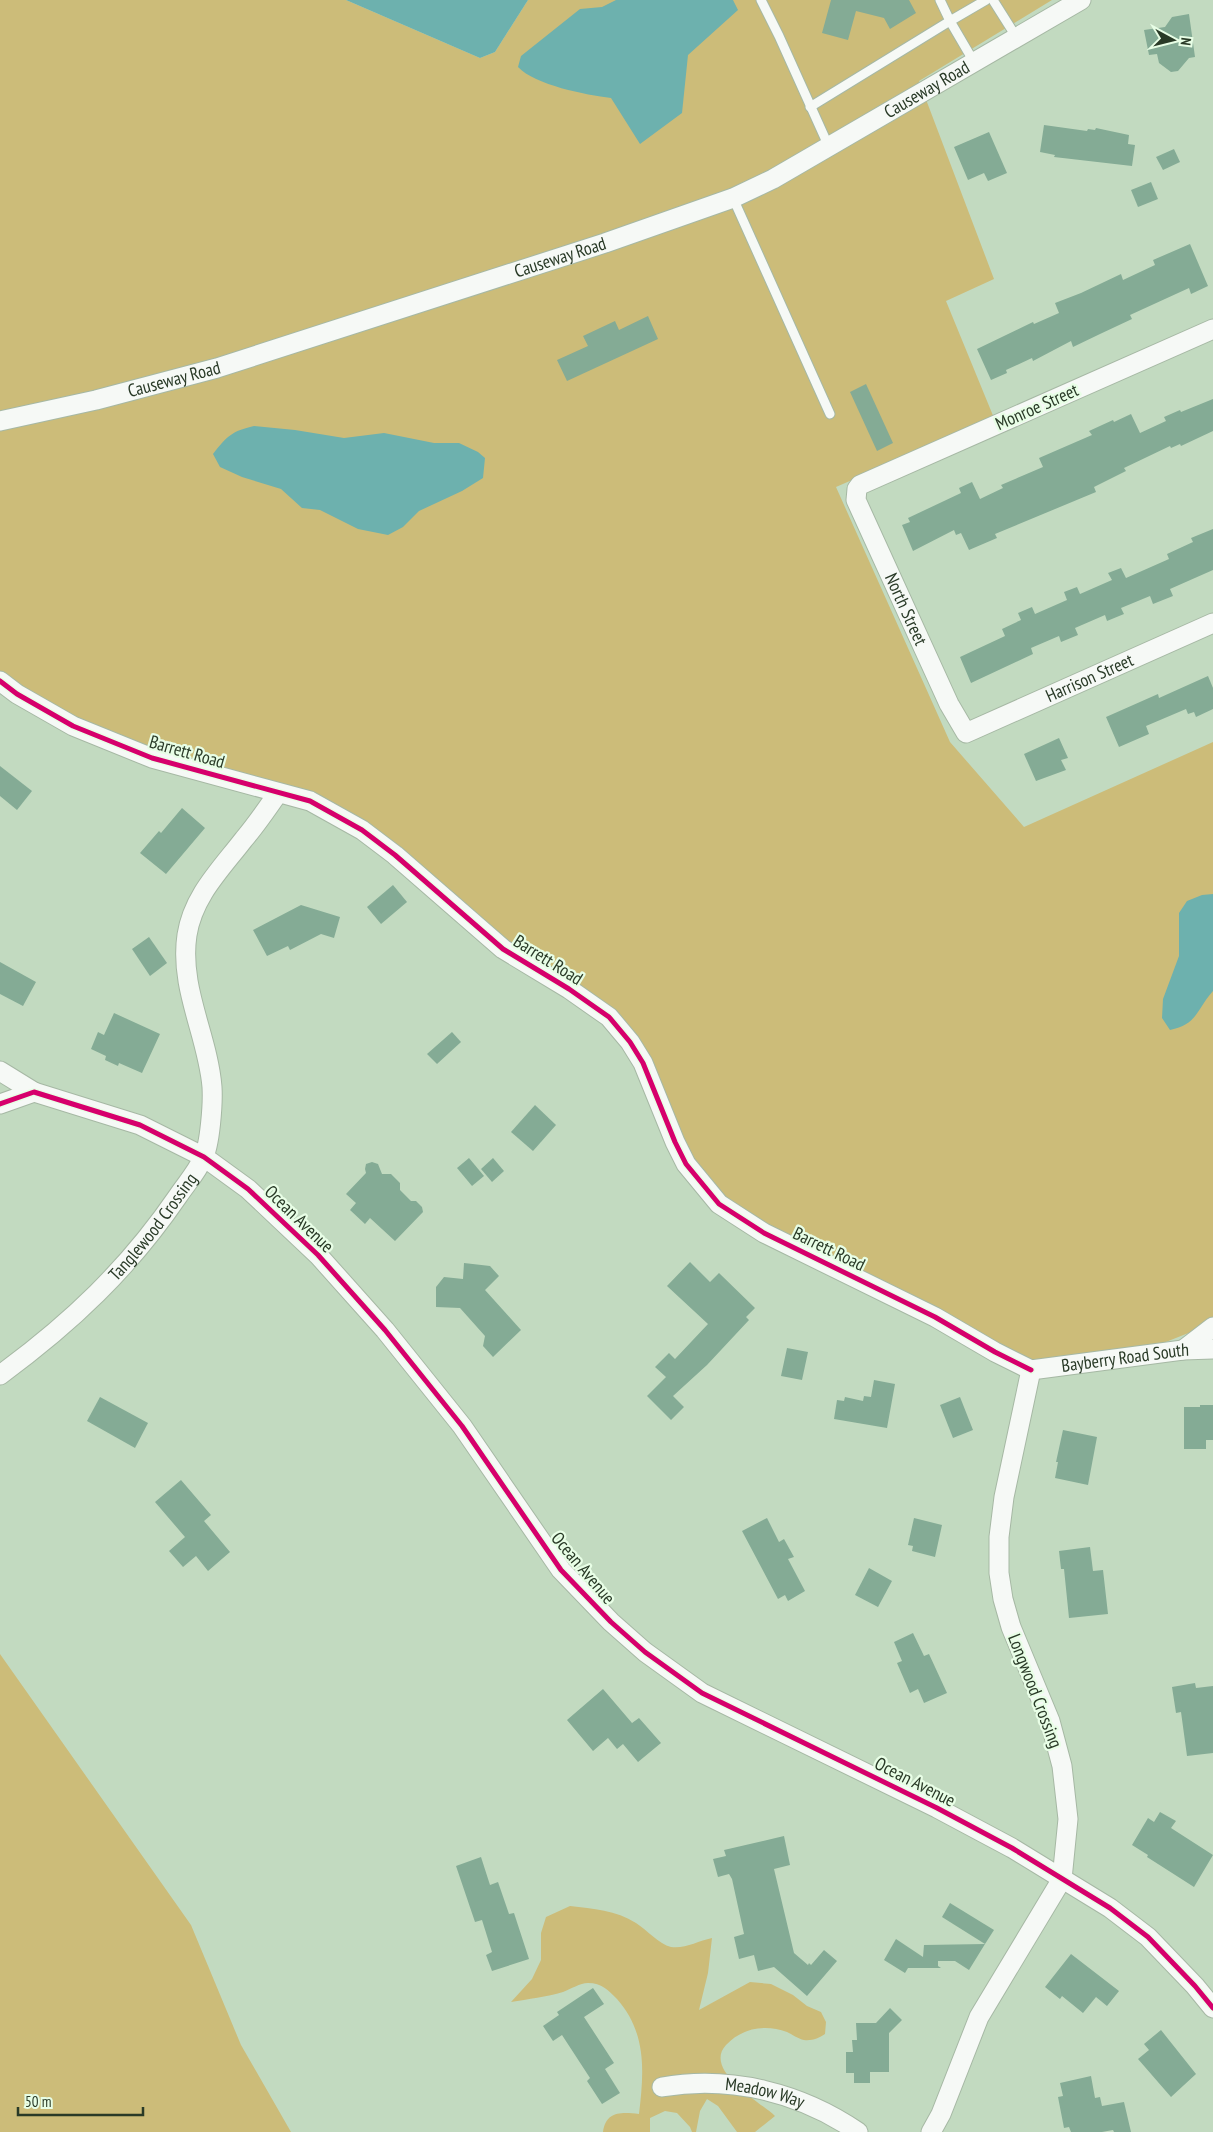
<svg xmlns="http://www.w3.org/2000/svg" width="1213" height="2132" font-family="'PT Sans Narrow',sans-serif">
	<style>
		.green { fill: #ccbc79 }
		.water { fill: #6db1ae }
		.building { fill: #84ab95 }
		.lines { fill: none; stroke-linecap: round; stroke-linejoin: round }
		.lane-casing { stroke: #a6b8a4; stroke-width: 11 }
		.street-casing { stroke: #a6b8a4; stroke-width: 21 }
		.lane { stroke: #f6f9f6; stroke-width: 9 }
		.street { stroke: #f6f9f6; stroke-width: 19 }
		.cycleway-casing { stroke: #e8fee6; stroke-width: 8 }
		.cycleway { stroke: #d6006c; stroke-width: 5 }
		.labels { text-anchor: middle; stroke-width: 4.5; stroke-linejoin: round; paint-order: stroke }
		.street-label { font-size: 18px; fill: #293a27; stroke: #e8fee6 }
	</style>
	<rect width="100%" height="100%" fill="#c2dac0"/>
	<!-- green -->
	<g class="green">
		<path d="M 0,0 L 346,0 L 480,58 L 495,52 L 528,0 L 1052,0 L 919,81 L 994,279 L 946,301 L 994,418 L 836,487 L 950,742 L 1024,827 L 1213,742 L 1213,1318 L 1191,1332 L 1123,1359 L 1031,1364 L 719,1204 L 686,1164 L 630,1042 L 335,815 L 128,748 L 0,678 Z"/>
		<path d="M 0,1654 L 191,1925 L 241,2045 L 291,2132 L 0,2132 Z"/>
		<path d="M 570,1906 C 593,1909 616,1910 636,1923 C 647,1930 659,1944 671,1947 C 685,1949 698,1941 712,1938 L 708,1973 L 699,2010 L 750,1982 L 771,1984 L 793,1995 L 807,2006 L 821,2012 L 826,2022 L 825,2034 C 819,2038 812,2041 804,2040 C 798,2039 792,2034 787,2032 C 765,2024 742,2028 726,2045 C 703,2070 759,2101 775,2116 L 755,2132 L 737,2132 L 718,2106 L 707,2099 L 700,2111 L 696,2132 L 692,2132 L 690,2127 L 677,2113 L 665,2111 L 650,2118 L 650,2132 L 603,2132 C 606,2111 621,2112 639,2114 C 644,2072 647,2033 617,1999 C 608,1990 602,1983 588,1983 C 580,1983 571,1989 563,1992 C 547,1997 528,1999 511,2002 L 532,1979 L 541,1960 L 541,1933 L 546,1917 Z"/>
	</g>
	<!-- water -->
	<g class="water">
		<path d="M 346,0 L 528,0 L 495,52 L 480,58 Z"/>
		<path d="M 616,0 L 733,0 L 738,10 L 688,55 L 682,113 L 640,144 L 611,98 C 586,95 535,85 518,67 L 521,56 L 580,9 L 602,7 Z"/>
		<path d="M 254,426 L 295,430 L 344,438 L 384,433 L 434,443 L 459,443 L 478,452 L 485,458 L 483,478 L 462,491 L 419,511 L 403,527 L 388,535 L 358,529 L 320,510 L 302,508 L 281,489 L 242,477 L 220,467 L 213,454 C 227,436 232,431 254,426 Z"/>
		<path d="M 1213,894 L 1213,991 C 1196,1010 1198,1024 1170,1030 L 1162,1018 L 1163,999 L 1179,956 L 1179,913 L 1187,901 L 1202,895 Z"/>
	</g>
	<!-- building -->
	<g class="building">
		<path d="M 831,0 L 909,0 L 916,13 L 890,29 L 884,18 L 856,11 L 848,40 L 822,33 Z"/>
		<path d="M 1189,14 L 1195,57 L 1189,58 L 1178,71 L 1171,72 L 1159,63 L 1157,54 L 1149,55 L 1144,30 L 1165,27 L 1172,17 Z"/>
		<path d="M 1044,125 L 1087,131 L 1088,129 L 1095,130 L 1096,128 L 1129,135 L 1128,144 L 1135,145 L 1132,166 L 1054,157 L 1055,155 L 1040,152 Z"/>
		<path d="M 989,132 L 1007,173 L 988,181 L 984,173 L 968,180 L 954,147 Z"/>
		<path d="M 1174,149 L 1180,162 L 1163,170 L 1156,157 Z"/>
		<path d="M 1151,182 L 1158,199 L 1138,207 L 1131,190 Z"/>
		<path d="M 1190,244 L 1208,286 L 1191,294 L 1189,288 L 1130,315 L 1132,319 L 1100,334 L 1073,347 L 1071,341 L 1033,361 L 1032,358 L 1006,370 L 1007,373 L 991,380 L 977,349 L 1033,322 L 1034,324 L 1059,313 L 1055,303 L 1081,293 L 1121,274 L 1123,280 L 1155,265 L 1153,260 Z"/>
		<path d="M 648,316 L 658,339 L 567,381 L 557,360 L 588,346 L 583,336 L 615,321 L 619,330 Z"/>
		<path d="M 866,384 L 893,443 L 877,451 L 850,392 Z"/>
		<path d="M 1213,399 L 1213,431 L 1181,446 L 1180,444 L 1171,448 L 1170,446 L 1124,468 L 1126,471 L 1094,487 L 1096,492 L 995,534 L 997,538 L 969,550 L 961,533 L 956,535 L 954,530 L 913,551 L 902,525 L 910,522 L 908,518 L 961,493 L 959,488 L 972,482 L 980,499 L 1003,488 L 1001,485 L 1043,467 L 1039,458 L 1092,435 L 1089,431 L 1113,420 L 1114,422 L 1131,414 L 1140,433 L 1166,421 L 1164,417 L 1180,410 L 1181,412 Z"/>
		<path d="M 1213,529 L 1213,570 L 1170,589 L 1173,596 L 1153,604 L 1150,596 L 1121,608 L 1124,614 L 1107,621 L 1105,615 L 1075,628 L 1078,635 L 1061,642 L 1059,636 L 1031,648 L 1033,654 L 971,683 L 960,657 L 1005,636 L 1002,629 L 1021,620 L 1018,613 L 1032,607 L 1035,614 L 1067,600 L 1064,592 L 1077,587 L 1080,594 L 1112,580 L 1108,573 L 1121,568 L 1126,578 L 1169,559 L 1167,554 L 1193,542 L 1191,538 Z"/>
		<path d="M 1208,676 L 1213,688 L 1213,709 L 1196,717 L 1194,712 L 1188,714 L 1186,709 L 1146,726 L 1149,734 L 1119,747 L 1106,717 L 1158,694 L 1159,698 Z"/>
		<path d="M 1059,738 L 1068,758 L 1061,760 L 1066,770 L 1036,781 L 1024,754 Z"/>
		<path d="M 0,766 L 32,791 L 17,810 L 0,796 Z"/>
		<path d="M 182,808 L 205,828 L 166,874 L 140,853 L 159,831 L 161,833 Z"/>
		<path d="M 393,885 L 407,902 L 381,924 L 367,907 Z"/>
		<path d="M 301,905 L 340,917 L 334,938 L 321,934 L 290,950 L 288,946 L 267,956 L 253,930 Z"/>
		<path d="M 149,937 L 167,963 L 150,976 L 132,949 Z"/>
		<path d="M 0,962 L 36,982 L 23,1006 L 0,994 Z"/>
		<path d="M 114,1013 L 160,1034 L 142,1073 L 119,1063 L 118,1066 L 105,1060 L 106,1056 L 91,1049 L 98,1032 L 104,1035 Z"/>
		<path d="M 452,1032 L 461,1042 L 437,1064 L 427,1054 Z"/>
		<path d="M 535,1105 L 556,1125 L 533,1151 L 511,1132 Z"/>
		<path d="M 469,1158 L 484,1176 L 472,1186 L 457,1168 Z"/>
		<path d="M 493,1158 L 504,1171 L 492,1182 L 481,1169 Z"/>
		<path d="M 372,1162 L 378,1164 L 382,1174 L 391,1174 L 400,1183 L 400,1190 L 411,1201 L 416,1201 L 422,1207 L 423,1212 L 395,1241 L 370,1218 L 365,1224 L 350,1210 L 356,1203 L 346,1194 L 366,1173 L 365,1169 L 366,1164 Z"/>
		<path d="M 690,1262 L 710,1282 L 719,1273 L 755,1308 L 746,1317 L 749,1320 L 707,1365 L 673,1396 L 684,1407 L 671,1420 L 647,1396 L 666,1377 L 655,1367 L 669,1353 L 675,1359 L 708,1324 L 667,1286 Z"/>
		<path d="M 464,1263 L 490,1266 L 499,1276 L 485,1290 L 521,1330 L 493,1357 L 483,1346 L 485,1336 L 460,1308 L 436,1307 L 436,1287 L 444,1277 L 463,1279 Z"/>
		<path d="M 787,1348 L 808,1352 L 802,1380 L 781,1376 Z"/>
		<path d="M 874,1380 L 895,1384 L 887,1428 L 834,1419 L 837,1400 L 844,1401 L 845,1397 L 863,1401 L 864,1396 L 871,1397 Z"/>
		<path d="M 100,1397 L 148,1423 L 135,1448 L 87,1421 Z"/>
		<path d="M 960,1397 L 973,1430 L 953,1438 L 940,1405 Z"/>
		<path d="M 1200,1405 L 1213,1405 L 1213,1440 L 1206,1440 L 1206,1449 L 1184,1449 L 1184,1407 L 1200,1407 Z"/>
		<path d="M 1063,1430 L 1097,1437 L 1088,1485 L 1055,1478 L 1058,1462 L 1056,1462 Z"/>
		<path d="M 181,1480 L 211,1515 L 204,1521 L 230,1552 L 208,1571 L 196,1556 L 183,1567 L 169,1551 L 185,1537 L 155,1502 Z"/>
		<path d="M 767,1518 L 779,1542 L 784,1539 L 794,1557 L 788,1559 L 805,1591 L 788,1601 L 785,1595 L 778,1599 L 742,1531 Z"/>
		<path d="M 914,1518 L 942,1525 L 935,1557 L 912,1551 L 913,1546 L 908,1545 Z"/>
		<path d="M 1090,1547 L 1093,1571 L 1103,1570 L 1108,1614 L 1069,1618 L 1064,1569 L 1061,1569 L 1059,1551 Z"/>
		<path d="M 869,1568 L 892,1581 L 878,1607 L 855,1595 Z"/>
		<path d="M 913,1633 L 924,1656 L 929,1654 L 947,1693 L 924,1703 L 918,1689 L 910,1693 L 897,1663 L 902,1661 L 894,1642 Z"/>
		<path d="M 1195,1683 L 1196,1688 L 1213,1686 L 1213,1753 L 1187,1756 L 1181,1712 L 1176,1713 L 1172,1687 Z"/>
		<path d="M 603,1689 L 632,1723 L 639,1718 L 661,1743 L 638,1762 L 623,1744 L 617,1749 L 608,1738 L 593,1751 L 567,1720 Z"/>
		<path d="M 1160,1812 L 1176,1821 L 1171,1828 L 1213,1855 L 1194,1887 L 1147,1857 L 1148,1855 L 1132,1845 L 1148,1818 L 1154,1822 Z"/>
		<path d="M 784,1836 L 790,1865 L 774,1869 L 794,1953 L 808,1965 L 809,1963 L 811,1965 L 824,1950 L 837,1961 L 807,1996 L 774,1967 L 758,1971 L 754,1955 L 739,1959 L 734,1937 L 744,1934 L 732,1879 L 729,1874 L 718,1877 L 713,1859 L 726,1856 L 724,1850 Z"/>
		<path d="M 481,1857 L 490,1885 L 498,1882 L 509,1914 L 514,1913 L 529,1959 L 492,1971 L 486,1955 L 492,1952 L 482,1920 L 475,1922 L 456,1866 Z"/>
		<path d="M 950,1903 L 994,1930 L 985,1944 L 942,1917 Z"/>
		<path d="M 896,1939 L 923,1957 L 924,1945 L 985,1944 L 969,1970 L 955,1961 L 938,1961 L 938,1966 L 941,1968 L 908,1968 L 905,1973 L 884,1960 Z"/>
		<path d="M 1071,1954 L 1119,1991 L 1107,2006 L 1096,1997 L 1083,2013 L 1062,1996 L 1060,1999 L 1045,1987 Z"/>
		<path d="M 593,1988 L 604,2004 L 584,2017 L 614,2063 L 605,2069 L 620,2093 L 602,2104 L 587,2081 L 590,2078 L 562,2035 L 553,2041 L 543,2026 L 559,2015 L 557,2012 Z"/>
		<path d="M 890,2008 L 902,2020 L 889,2033 L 889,2072 L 870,2072 L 870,2083 L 854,2083 L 854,2073 L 846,2073 L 846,2052 L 853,2052 L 852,2040 L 857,2040 L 856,2023 L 876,2023 Z"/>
		<path d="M 1161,2030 L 1196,2074 L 1171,2097 L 1138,2059 L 1149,2050 L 1144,2044 Z"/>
		<path d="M 1091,2076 L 1095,2098 L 1100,2097 L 1102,2106 L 1124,2102 L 1131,2132 L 1114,2132 L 1113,2130 L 1102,2132 L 1071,2132 L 1069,2127 L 1064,2128 L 1058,2097 L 1063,2096 L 1060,2083 Z"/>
	</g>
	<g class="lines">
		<!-- lane casing -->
		<g class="lane-casing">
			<g id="lane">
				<path d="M 761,0 L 779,36 L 829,147"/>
				<path d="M 940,0 L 950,21 L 986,0"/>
				<path d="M 993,0 L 1017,38"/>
				<path d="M 810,107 L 950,21 L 974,62"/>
				<path d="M 733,198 L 830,414"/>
			</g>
		</g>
		<!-- street casing -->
		<g class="street-casing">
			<g id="street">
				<path id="s1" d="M 1213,329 L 860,485 L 857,489 L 856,500 L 949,704 L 966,733 L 1213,623"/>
				<path id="s2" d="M 0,421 L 96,400 L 217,368 L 605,243 L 733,198 L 773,179 L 1081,0"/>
				<path d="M 0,681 L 17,694 L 73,726 L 152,758 L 310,801 L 362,830 L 395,855 L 503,949 L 569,989 L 609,1017 L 630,1042 L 643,1063 L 675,1142 L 686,1164 L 719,1204 L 764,1233 L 935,1317 L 995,1352 L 1031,1370"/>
				<path d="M 0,1071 L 34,1092"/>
				<path d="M 0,1104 L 34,1092 L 140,1125 L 204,1157 L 248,1189 L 318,1255 L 385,1330 L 462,1426 L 561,1570 L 611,1622 L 645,1652 L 702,1693 L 937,1808 L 1012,1848 L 1110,1908 L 1148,1937 L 1195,1986 L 1213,2008"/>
				<path d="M 1183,1350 L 1213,1327"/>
				<path id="s3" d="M 1031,1370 L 1183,1350 L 1213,1349"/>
				<path id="s4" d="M 0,1375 C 71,1323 128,1269 178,1196 C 186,1184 197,1172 203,1158 C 210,1146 213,1103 212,1087 C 208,1036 179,988 187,935 C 193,896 221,869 244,839 C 256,825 267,809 278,793"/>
				<path id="s5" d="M 662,2087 C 731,2075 801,2093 858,2132"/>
				<path d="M 931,2132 L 941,2114 L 979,2017 L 1062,1879 L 1068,1819 L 1062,1766 L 1050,1721 L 1011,1627 L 1003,1599 L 999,1573 L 999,1537 L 1004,1497 L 1031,1370"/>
			</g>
		</g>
		<!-- lane -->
		<use href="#lane" class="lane"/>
		<!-- street -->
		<use href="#street" class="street"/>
		<!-- cycleway casing -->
		<g class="cycleway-casing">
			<g id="cycleway">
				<path d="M 0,681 L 17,694 L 73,726 L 152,758 L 310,801 L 362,830 L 395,855 L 503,949 L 569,989 L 609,1017 L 630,1042 L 643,1063 L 675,1142 L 686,1164 L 719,1204 L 764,1233 L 935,1317 L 995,1352 L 1031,1370"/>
				<path d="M 0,1104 L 34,1092 L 140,1125 L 204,1157 L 248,1189 L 318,1255 L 385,1330 L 462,1426 L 561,1570 L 611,1622 L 645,1652 L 702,1693 L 937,1808 L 1012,1848 L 1110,1908 L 1148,1937 L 1195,1986 L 1213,2008"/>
			</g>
		</g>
		<!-- cycleway -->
		<use href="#cycleway" class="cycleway"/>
	</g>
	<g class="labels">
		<!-- street labels -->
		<g class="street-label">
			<text dy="6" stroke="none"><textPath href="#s2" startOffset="989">Causeway Road</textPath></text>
			<text dy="6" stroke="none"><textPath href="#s2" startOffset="584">Causeway Road</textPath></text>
			<text dy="6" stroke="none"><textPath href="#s2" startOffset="179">Causeway Road</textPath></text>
			<text transform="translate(1037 407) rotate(-24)" y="6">Monroe Street</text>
			<text dy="6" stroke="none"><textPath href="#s1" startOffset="522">North Street</textPath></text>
			<text dy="6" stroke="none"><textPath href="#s1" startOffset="795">Harrison Street</textPath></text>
			<text transform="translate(187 752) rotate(16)" y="6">Barrett Road</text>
			<text transform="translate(548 960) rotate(32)" y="6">Barrett Road</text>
			<text transform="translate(299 1219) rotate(44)" y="6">Ocean Avenue</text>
			<text dy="6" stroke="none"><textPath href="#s4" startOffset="214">Tanglewood Crossing</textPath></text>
			<text transform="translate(829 1249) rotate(26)" y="6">Barrett Road</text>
			<text dy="6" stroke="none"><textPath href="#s3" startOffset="95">Bayberry Road South</textPath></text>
			<text transform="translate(583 1568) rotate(50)" y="6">Ocean Avenue</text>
			<text transform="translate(1035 1691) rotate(69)" y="6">Longwood Crossing</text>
			<text transform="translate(915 1782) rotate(27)" y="6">Ocean Avenue</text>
			<text dy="6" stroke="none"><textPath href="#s5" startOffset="104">Meadow Way</textPath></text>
		</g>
	</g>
	<!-- north arrow -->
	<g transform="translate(1173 40) rotate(97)" stroke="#e8fee6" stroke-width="4" paint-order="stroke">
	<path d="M0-4L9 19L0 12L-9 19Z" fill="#293a27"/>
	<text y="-8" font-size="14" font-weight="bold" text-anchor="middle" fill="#293a27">N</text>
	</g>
	<!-- scale -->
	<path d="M18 2107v8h125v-8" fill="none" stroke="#293a27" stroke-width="2.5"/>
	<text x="25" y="2107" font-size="15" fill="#293a27" stroke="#e8fee6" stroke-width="4" paint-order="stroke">50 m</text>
</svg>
